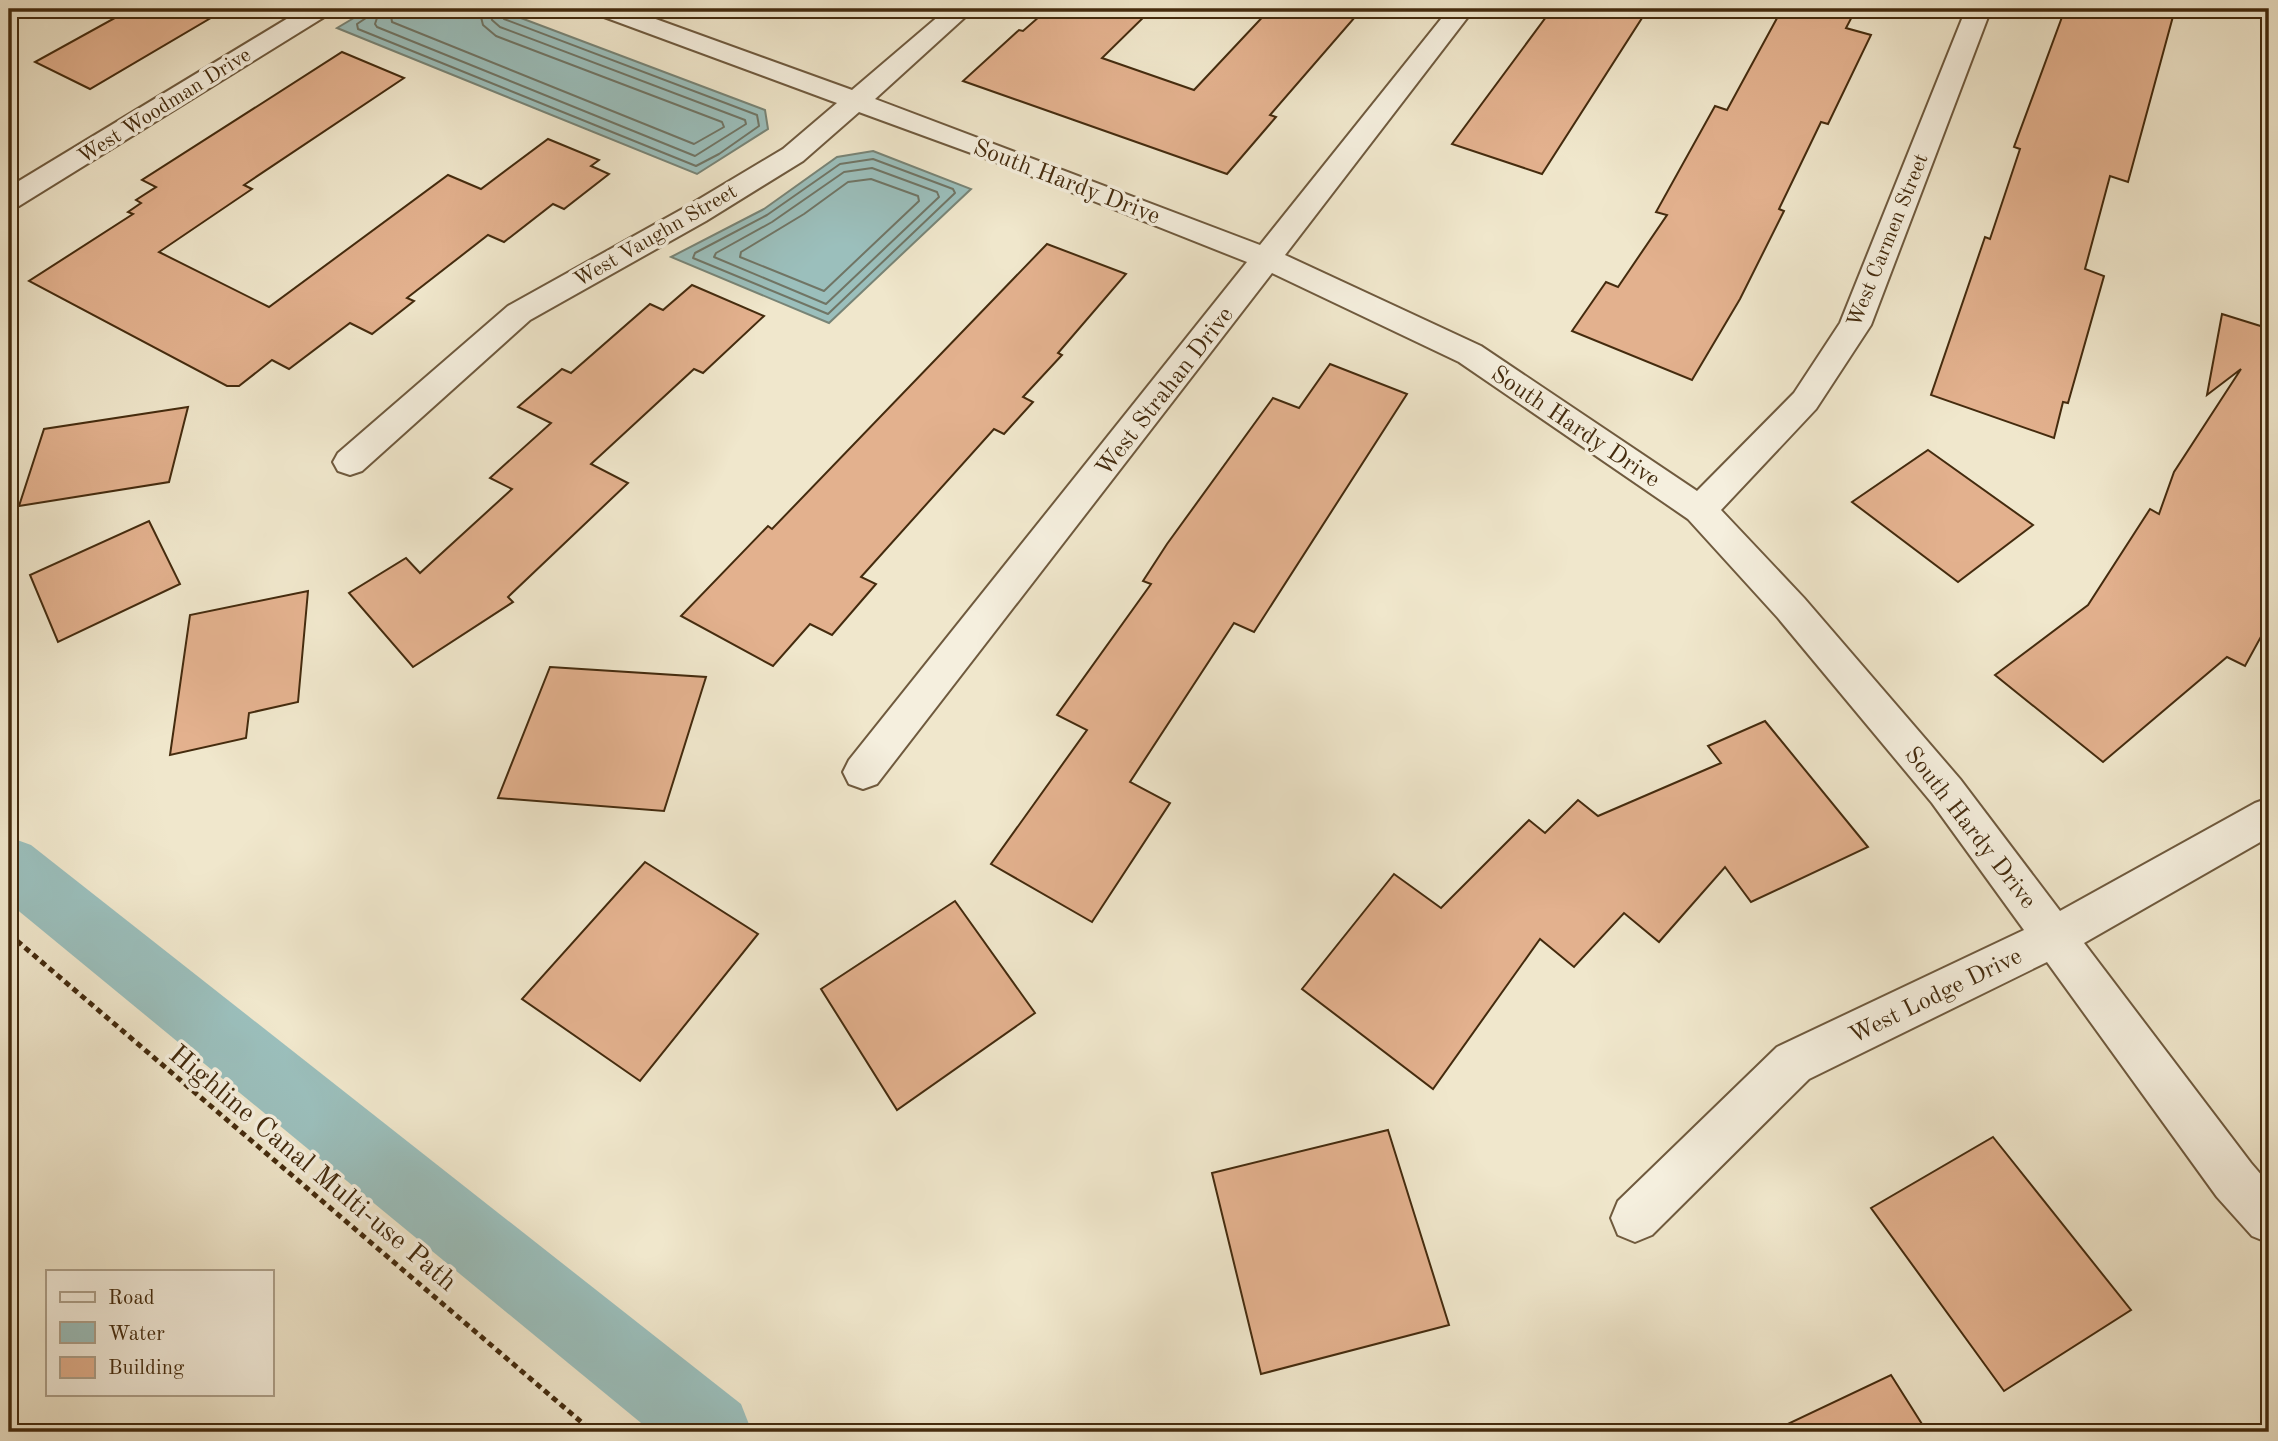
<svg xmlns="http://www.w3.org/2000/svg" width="2278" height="1441" font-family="'Old Standard TT',serif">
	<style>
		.water { fill: #9bbfbc; stroke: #788476; stroke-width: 2 }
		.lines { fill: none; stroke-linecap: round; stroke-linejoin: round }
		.shore { stroke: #707565; stroke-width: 2 }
		.canal { fill: #9bbfbc; fill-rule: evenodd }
		.building { fill: #e3b18e; stroke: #442b0e; stroke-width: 2 }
		.minor-casing { stroke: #6f5a3e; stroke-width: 4 }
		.path { stroke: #442b0e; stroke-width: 5; stroke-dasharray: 6 4.5; stroke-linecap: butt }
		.minor { fill: #f5efde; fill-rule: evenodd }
		.labels { text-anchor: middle; stroke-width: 7; stroke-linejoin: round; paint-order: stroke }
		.far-street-label { font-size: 21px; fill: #442b0e; stroke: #f5efde }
		.street-label { font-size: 24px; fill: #442b0e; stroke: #f5efde }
		.near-street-label { font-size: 28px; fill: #442b0e; stroke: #f5efde }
	</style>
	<rect width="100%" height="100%" fill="#f0e7cc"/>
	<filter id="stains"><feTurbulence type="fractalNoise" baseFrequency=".00286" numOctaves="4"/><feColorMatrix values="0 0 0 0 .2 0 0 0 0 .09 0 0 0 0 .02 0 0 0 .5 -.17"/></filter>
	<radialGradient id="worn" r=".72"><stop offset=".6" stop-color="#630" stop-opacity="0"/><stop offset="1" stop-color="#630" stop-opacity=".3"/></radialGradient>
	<!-- water -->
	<g class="water">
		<path d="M 369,9 L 497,9 L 765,110 L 768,129 L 697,174 L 337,28 Z"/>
		<path d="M 873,151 L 971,189 L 829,323 L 671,257 L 764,209 L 837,157 Z"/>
	</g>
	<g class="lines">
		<!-- shore -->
		<g class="shore">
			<path d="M 371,9 L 369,16 L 357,24 L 358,29 L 696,166 L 719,154 L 759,126 L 757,115 L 504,19 L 498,9"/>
			<path d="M 380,9 L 375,24 L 377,27 L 695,156 L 746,124 L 745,120 L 500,27 L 492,20 L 490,9"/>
			<path d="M 390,9 L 392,22 L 694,144 L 724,127 L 722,122 L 496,36 L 483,25 L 479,9"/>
			<path d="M 873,159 L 953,189 L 955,193 L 828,314 L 693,258 L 695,253 L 767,215 L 840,164 Z"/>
			<path d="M 872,168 L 937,192 L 939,197 L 826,304 L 714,257 L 716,253 L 772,222 L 844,172 Z"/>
			<path d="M 871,179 L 918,196 L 919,201 L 824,291 L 740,257 L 741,252 L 804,214 L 848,182 Z"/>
		</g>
		<!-- canal -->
		<path class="canal" d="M 9,837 L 31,845 L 741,1404 L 752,1432 L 652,1432 L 9,903 Z"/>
	</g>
	<!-- building -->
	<g class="building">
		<path d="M 131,9 L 226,9 L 90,89 L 35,62 Z"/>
		<path d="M 1048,9 L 1152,9 L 1102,58 L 1194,90 L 1270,9 L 1362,9 L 1270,115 L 1276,117 L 1227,174 L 963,81 L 1019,30 L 1023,31 Z"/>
		<path d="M 1552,9 L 1610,9 L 1642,18 L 1542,174 L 1452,144 Z"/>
		<path d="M 1782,9 L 1856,9 L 1846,28 L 1871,35 L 1828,124 L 1821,122 L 1779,209 L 1784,211 L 1740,299 L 1692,380 L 1572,331 L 1606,282 L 1618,287 L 1667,215 L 1656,212 L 1715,106 L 1727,110 Z"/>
		<path d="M 2065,9 L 2175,9 L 2128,182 L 2110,176 L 2085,269 L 2104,276 L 2068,403 L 2063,402 L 2054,438 L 1931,395 L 1985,237 L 1990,239 L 2020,149 L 2014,147 Z"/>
		<path d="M 342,52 L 404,78 L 244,185 L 252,189 L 159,252 L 269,307 L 448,175 L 481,189 L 548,139 L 599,160 L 591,166 L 609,174 L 564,209 L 553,204 L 504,242 L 488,235 L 407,298 L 414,301 L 372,334 L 350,323 L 289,369 L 272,360 L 239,386 L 227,386 L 29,281 L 133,214 L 128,212 L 141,203 L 136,200 L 156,187 L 142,180 Z"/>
		<path d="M 1047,244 L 1126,274 L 1058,353 L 1062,355 L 1023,397 L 1033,402 L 1004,434 L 994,429 L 861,577 L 876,584 L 832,635 L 810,624 L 773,666 L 681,616 L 768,526 L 772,529 Z"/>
		<path d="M 692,285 L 764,316 L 703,373 L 694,369 L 591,464 L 628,483 L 508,597 L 513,602 L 413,667 L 349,593 L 406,558 L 420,573 L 512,489 L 490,478 L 551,423 L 518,407 L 562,369 L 571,373 L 650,304 L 663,310 Z"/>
		<path d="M 2222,314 L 2267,328 L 2269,325 L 2269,622 L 2245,666 L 2227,657 L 2103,762 L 1995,675 L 2088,605 L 2150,509 L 2159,514 L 2174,472 L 2241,369 L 2207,395 Z"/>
		<path d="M 1330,364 L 1407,394 L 1254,632 L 1234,623 L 1130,782 L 1170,803 L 1092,922 L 991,864 L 1087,730 L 1057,715 L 1151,584 L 1143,581 L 1167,544 L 1273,398 L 1299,408 Z"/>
		<path d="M 188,407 L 169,482 L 19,506 L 44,429 Z"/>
		<path d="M 1928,450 L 2033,525 L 1958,582 L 1852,502 Z"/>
		<path d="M 149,521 L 180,584 L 58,642 L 30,575 Z"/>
		<path d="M 308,591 L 298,702 L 249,713 L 246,738 L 170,755 L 190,615 Z"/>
		<path d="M 550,667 L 706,677 L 664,811 L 498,798 Z"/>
		<path d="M 1765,721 L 1868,847 L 1751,902 L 1725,867 L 1659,942 L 1624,913 L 1574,967 L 1540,939 L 1433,1089 L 1302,989 L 1394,874 L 1441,908 L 1529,820 L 1545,833 L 1578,800 L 1598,816 L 1721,763 L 1708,746 Z"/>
		<path d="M 645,862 L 758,934 L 640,1081 L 522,999 Z"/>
		<path d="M 955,901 L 1035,1013 L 897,1110 L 821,989 Z"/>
		<path d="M 1388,1130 L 1449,1325 L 1261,1374 L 1212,1173 Z"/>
		<path d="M 1993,1137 L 2131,1310 L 2004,1391 L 1871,1208 Z"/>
		<path d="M 1891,1375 L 1927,1432 L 1771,1432 Z"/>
	</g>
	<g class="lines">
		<!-- minor casing -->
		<g class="minor-casing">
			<g id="minor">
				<path d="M 303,9 L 333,9 L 329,14 L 19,206 L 9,209 L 9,187 Z"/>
				<path d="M 593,9 L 628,9 L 852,90 L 947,9 L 974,9 L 875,99 L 1260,245 L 1449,9 L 1474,9 L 1285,255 L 1481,346 L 1697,491 L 1794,393 L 1840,323 L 1966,9 L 1991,9 L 1871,325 L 1816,409 L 1721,510 L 1804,598 L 1960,779 L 2060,911 L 2255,803 L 2269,798 L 2269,837 L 2084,943 L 2251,1163 L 2269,1184 L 2269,1243 L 2252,1236 L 2217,1197 L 2047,962 L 1809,1079 L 1652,1235 L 1635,1242 L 1618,1235 L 1611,1218 L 1618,1201 L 1777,1047 L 2024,930 L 1932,803 L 1778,618 L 1688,519 L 1459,362 L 1272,273 L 877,784 L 863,789 L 849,784 L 843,772 L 849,760 L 1247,262 L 993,161 L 859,112 L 803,161 L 706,221 L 530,320 L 362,471 L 350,475 L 338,471 L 333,462 L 338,453 L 508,306 L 686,207 L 783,149 L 837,103 L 596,14 Z"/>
			</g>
		</g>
		<!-- path -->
		<path class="path" d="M 9,934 L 593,1432"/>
		<!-- minor -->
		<use href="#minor" class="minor"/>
	</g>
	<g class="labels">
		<!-- far-street labels -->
		<g class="far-street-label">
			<text transform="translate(164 105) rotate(-32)" y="7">West Woodman Drive</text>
			<text transform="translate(655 235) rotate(-30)" y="7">West Vaughn Street</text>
			<text transform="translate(1887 240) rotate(-68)" y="7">West Carmen Street</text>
		</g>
		<!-- street labels -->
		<g class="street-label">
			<text transform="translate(1067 181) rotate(21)" y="8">South Hardy Drive</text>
			<text transform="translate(1164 391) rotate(-52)" y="8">West Strahan Drive</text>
			<text transform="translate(1576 426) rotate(34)" y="8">South Hardy Drive</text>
			<text transform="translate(1971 827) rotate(52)" y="8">South Hardy Drive</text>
			<text transform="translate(1935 995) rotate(-26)" y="8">West Lodge Drive</text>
		</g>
		<!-- near-street labels -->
		<g class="near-street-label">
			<text transform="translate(314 1167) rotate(40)" y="10">Highline Canal Multi-use Path</text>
		</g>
	</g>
	<!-- margin -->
	<rect width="2278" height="1441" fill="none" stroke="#f0e7cc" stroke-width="35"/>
	<rect x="10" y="10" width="2257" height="1420" fill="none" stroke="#442b0e" stroke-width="3.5"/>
	<rect x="18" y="18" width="2243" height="1406" fill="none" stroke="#442b0e" stroke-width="2"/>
	<!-- legend -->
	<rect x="46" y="1270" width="228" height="126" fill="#f5efde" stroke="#aea18b" stroke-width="2"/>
	<rect x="60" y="1292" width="35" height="10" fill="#f5efde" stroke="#aea18b" stroke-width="2"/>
	<text x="108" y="1304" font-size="21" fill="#442b0e">Road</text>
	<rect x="60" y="1322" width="35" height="21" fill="#9bbfbc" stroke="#aea18b" stroke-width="2"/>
	<text x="108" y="1340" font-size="21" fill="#442b0e">Water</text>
	<rect x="60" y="1357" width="35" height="21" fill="#e3b18e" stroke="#aea18b" stroke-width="2"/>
	<text x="108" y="1374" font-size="21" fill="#442b0e">Building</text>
	<rect width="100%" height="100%" filter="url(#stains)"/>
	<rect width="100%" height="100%" fill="url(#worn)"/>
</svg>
